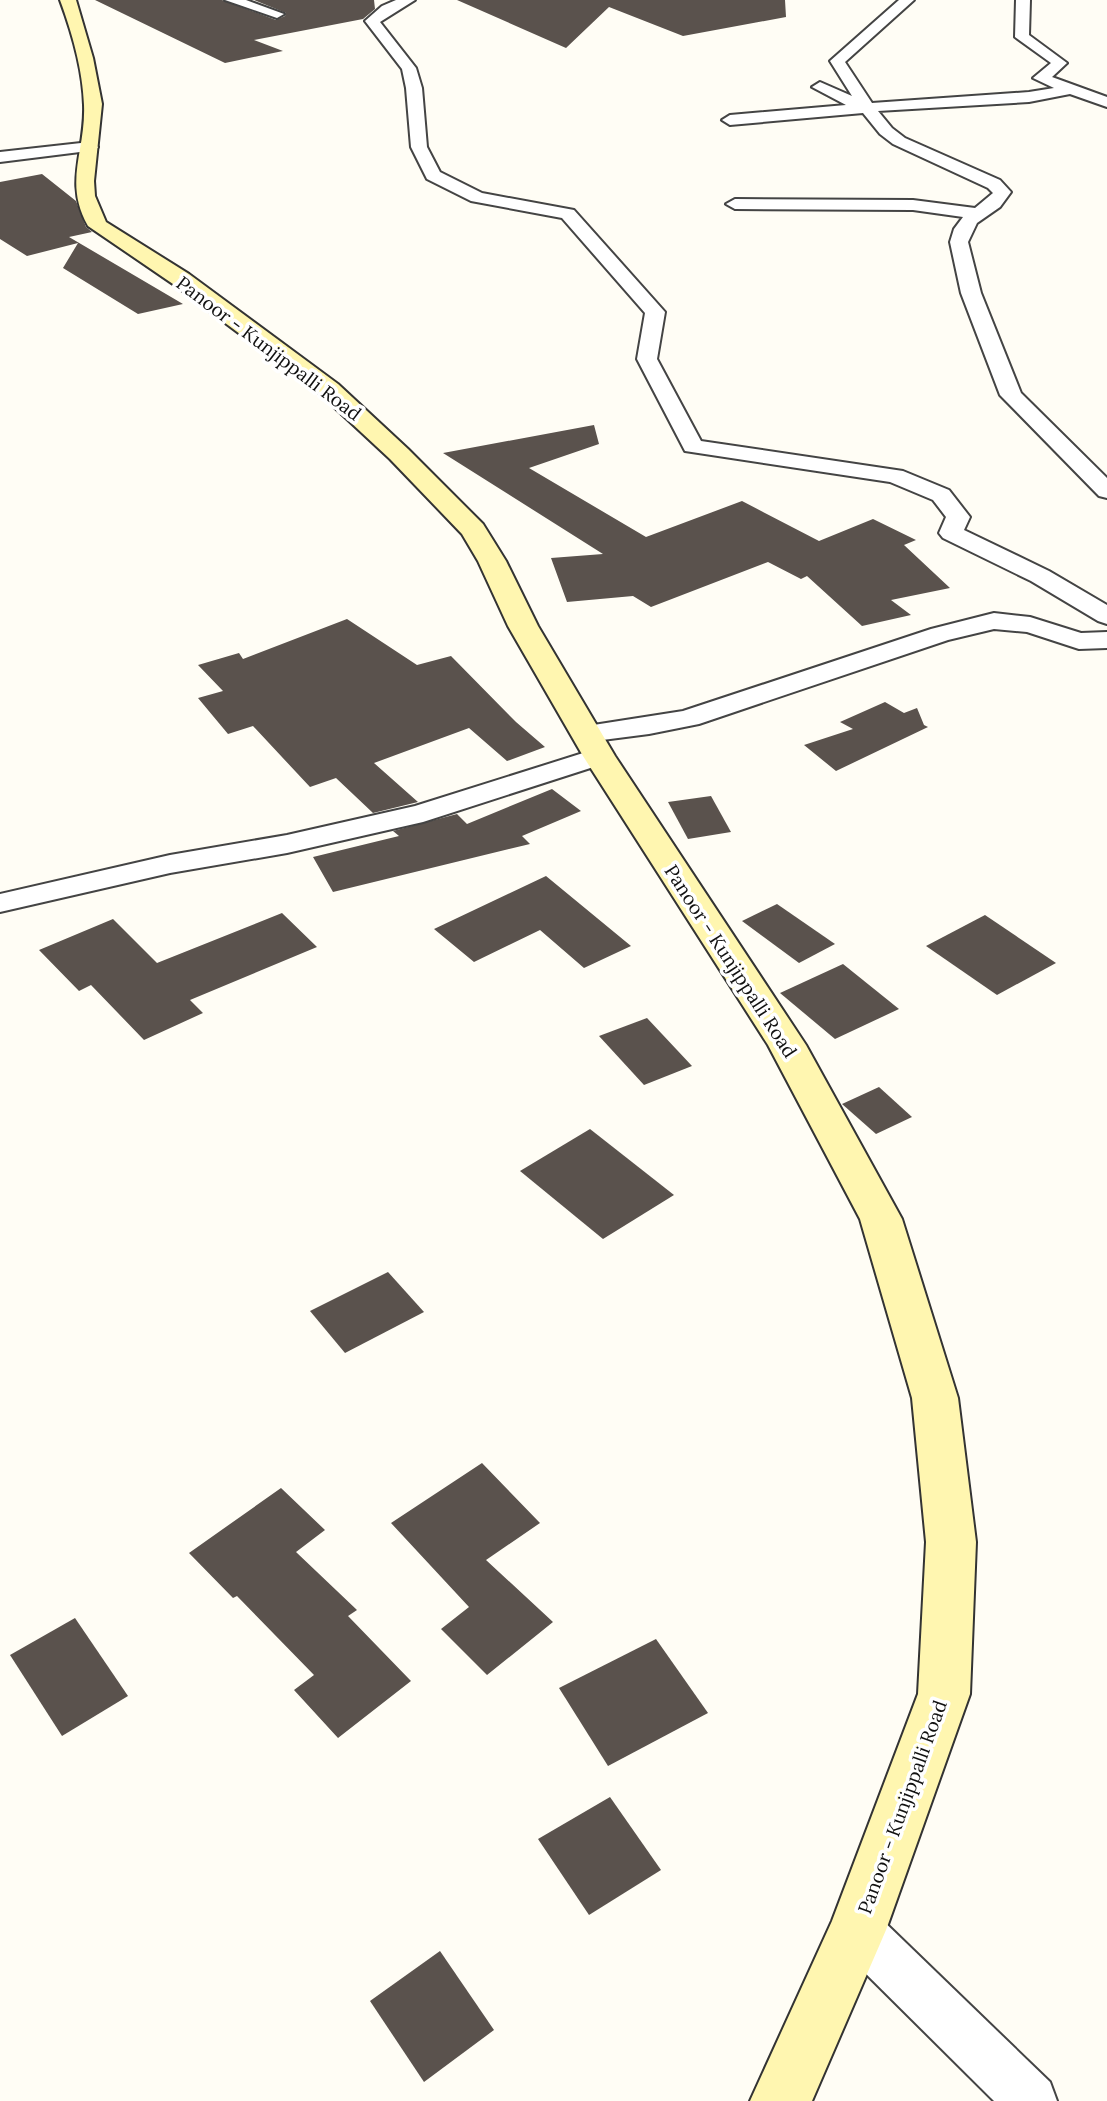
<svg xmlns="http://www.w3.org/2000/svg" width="1107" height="2101" font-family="Lora,serif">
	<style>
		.building { fill: #5a524d }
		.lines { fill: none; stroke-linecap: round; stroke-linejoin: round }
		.street-casing { stroke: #444; stroke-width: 4 }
		.secondary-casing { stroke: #333; stroke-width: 4 }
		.street { fill: #fff; fill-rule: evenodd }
		.secondary { fill: #fff6b0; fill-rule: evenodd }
		.labels { text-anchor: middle; stroke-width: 7; stroke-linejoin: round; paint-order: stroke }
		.street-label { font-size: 19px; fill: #111; stroke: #fff }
	</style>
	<rect width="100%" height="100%" fill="#fffdf5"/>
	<!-- building -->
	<g class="building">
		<path d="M 95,0 L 222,0 L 276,20 L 285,16 L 286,13 L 254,0 L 374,0 L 375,9 L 363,19 L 254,40 L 283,51 L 225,63 Z"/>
		<path d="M 457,0 L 785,0 L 786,17 L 683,36 L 609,7 L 566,48 Z"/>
		<path d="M 42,174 L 76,201 L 86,227 L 92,232 L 69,237 L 183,304 L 138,314 L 63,268 L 78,243 L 27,256 L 0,239 L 0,182 Z"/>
		<path d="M 594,425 L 599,444 L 529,468 L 646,537 L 742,501 L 819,541 L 873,519 L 916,540 L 904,545 L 950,588 L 891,600 L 911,615 L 862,626 L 807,576 L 801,579 L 768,562 L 651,607 L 633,596 L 567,602 L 551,558 L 603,554 L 443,453 Z"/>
		<path d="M 347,619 L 417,665 L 451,656 L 516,722 L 545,747 L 507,761 L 469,728 L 374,763 L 418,802 L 373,813 L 336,778 L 310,787 L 253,726 L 228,734 L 198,698 L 223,691 L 198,665 L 239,653 L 243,659 Z"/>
		<path d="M 885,702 L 904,713 L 917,708 L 924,725 L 928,727 L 836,771 L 804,745 L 853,729 L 840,722 Z"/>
		<path d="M 552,789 L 581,811 L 522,836 L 530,844 L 333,892 L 313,857 L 399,836 L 393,831 L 457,814 L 467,824 Z"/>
		<path d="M 711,796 L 731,832 L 688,839 L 668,802 Z"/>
		<path d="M 546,876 L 631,946 L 584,968 L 540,930 L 474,962 L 434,929 Z"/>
		<path d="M 777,904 L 835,944 L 799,963 L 742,921 Z"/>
		<path d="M 282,913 L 317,947 L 190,1000 L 203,1013 L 144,1040 L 91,985 L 79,991 L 39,950 L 113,919 L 157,963 Z"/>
		<path d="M 985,915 L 1056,963 L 997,995 L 926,946 Z"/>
		<path d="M 843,964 L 899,1009 L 835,1039 L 780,993 Z"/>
		<path d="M 647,1018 L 692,1066 L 644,1085 L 599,1036 Z"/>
		<path d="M 879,1087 L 912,1117 L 876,1134 L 842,1104 Z"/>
		<path d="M 590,1129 L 674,1195 L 603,1239 L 520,1171 Z"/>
		<path d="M 388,1272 L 424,1312 L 345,1353 L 310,1311 Z"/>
		<path d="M 482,1463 L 540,1523 L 486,1560 L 553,1622 L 487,1675 L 441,1629 L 469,1607 L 391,1523 Z"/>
		<path d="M 281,1488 L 325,1530 L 296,1552 L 357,1610 L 348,1616 L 411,1681 L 338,1738 L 294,1690 L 314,1675 L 237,1596 L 233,1598 L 189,1553 Z"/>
		<path d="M 75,1618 L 128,1696 L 62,1736 L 10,1655 Z"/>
		<path d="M 656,1639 L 708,1713 L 608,1766 L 559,1688 Z"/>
		<path d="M 610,1797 L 661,1870 L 589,1915 L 538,1839 Z"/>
		<path d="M 440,1951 L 494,2030 L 424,2082 L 370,2001 Z"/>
	</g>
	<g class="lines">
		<!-- street casing -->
		<g class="street-casing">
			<g id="street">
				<path d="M 225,0 L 246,0 L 284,14 L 277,18 Z"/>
				<path d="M 396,0 L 415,0 L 380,22 L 416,68 L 422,88 L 427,147 L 440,172 L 482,193 L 574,210 L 665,312 L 657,359 L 701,441 L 903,471 L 949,490 L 970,517 L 964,530 L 1049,571 L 1107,605 L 1107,624 L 1098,621 L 1031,581 L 943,538 L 939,533 L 946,517 L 933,500 L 890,482 L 685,451 L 637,359 L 645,313 L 562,218 L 471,201 L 427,179 L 411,147 L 406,88 L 402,69 L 365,21 L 382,6 Z"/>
				<path d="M 899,0 L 914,0 L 845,62 L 872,103 L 1029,92 L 1054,88 L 1033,78 L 1051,63 L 1015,37 L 1016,0 L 1030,0 L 1029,35 L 1067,63 L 1052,77 L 1107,97 L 1107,107 L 1070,94 L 1029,102 L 878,111 L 892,128 L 905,138 L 1000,180 L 1011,192 L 1000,207 L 977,223 L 968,242 L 981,293 L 1021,393 L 1107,478 L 1107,498 L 1099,496 L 1000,395 L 961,293 L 950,242 L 954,229 L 963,217 L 913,210 L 735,209 L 726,204 L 735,199 L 913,200 L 975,208 L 993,193 L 988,188 L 893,144 L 880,134 L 863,113 L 730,125 L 722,120 L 730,115 L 846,105 L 812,87 L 820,82 L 852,96 L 830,61 Z"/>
				<path d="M 90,142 L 98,147 L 96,150 L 0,162 L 0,152 Z"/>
				<path d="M 994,613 L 1030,617 L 1081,633 L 1107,632 L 1107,648 L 1079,649 L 1027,632 L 994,629 L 948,640 L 699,724 L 649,734 L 587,742 L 577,740 L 573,734 L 577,728 L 587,726 L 683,711 L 931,629 Z"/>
				<path d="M 599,748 L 609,750 L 613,756 L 609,762 L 423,822 L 287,853 L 170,873 L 0,912 L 0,894 L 170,855 L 287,835 L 415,806 Z"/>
				<path d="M 857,1906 L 875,1913 L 1050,2082 L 1057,2101 L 994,2101 L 839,1947 L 832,1930 L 839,1913 Z"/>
			</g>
		</g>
		<!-- secondary casing -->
		<g class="secondary-casing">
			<path id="secondary" d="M 60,0 L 76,0 L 93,58 L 102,104 L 94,181 L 95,196 L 106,222 L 189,274 L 338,384 L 408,449 L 483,524 L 506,561 L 538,626 L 615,756 L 806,1045 L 902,1219 L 958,1398 L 976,1542 L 970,1694 L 886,1930 L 812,2101 L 750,2101 L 832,1921 L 918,1694 L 926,1542 L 912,1398 L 860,1219 L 768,1045 L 583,756 L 508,626 L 478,561 L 462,534 L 390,459 L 320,394 L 173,284 L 88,226 C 63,182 86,151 84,105 C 83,71 72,32 60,0 Z"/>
		</g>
		<!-- street -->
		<use href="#street" class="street"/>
		<!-- secondary -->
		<use href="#secondary" class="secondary"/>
	</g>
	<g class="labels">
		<!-- street labels -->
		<g class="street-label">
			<text transform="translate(269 348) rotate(37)" y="7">Panoor - Kunjippalli Road</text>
			<text transform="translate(731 961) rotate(57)" y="7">Panoor - Kunjippalli Road</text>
			<text transform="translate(902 1807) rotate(-70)" y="7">Panoor - Kunjippalli Road</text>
		</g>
	</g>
</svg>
